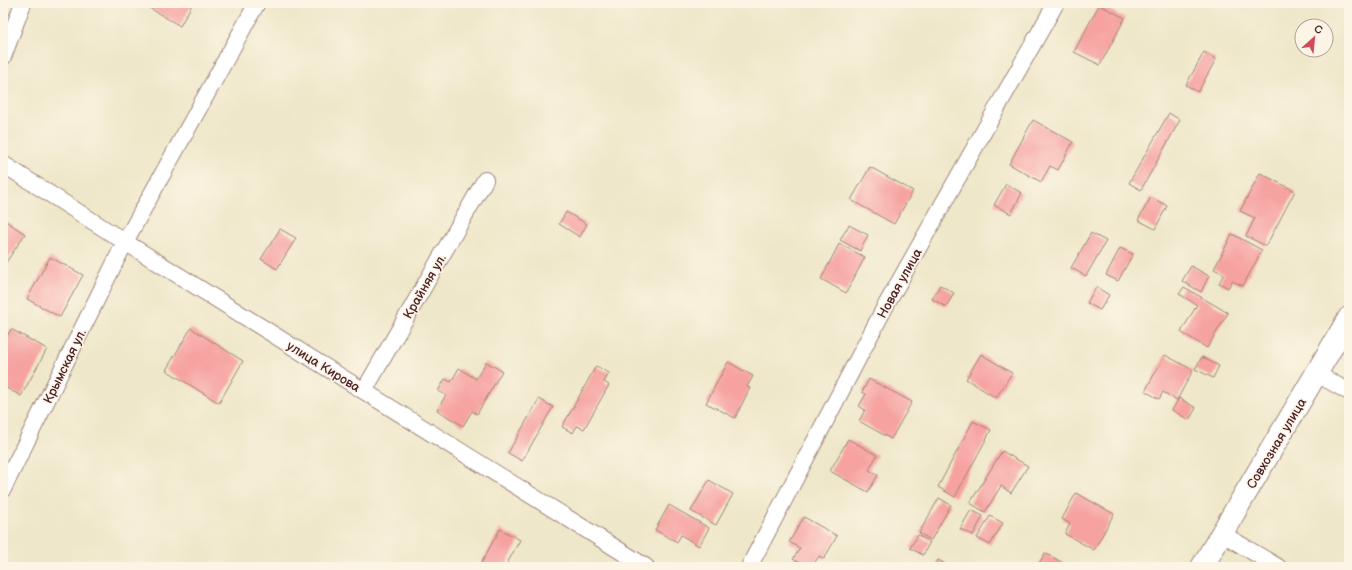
<svg xmlns="http://www.w3.org/2000/svg" width="1352" height="570" font-family="'Balsamiq Sans',sans-serif">
	<style>
		.building { fill: #f6a2a1 }
		.lines { fill: none; stroke-linecap: round; stroke-linejoin: round }
		.minor-casing { stroke: #9c837a; stroke-width: 18 }
		.secondary-casing { stroke: #9c837a; stroke-width: 24 }
		.minor { stroke: #fff; stroke-width: 16 }
		.secondary { stroke: #fff; stroke-width: 22 }
		.labels { text-anchor: middle; stroke-width: 3.5; stroke-linejoin: round; paint-order: stroke }
		.street-label { font-size: 13px; fill: #4a1f2b; stroke: #fcf5e5 }
	</style>
	<rect width="100%" height="100%" fill="#fcf5e5"/>
	<filter id="ink" filterUnits="userSpaceOnUse"><feTurbulence type="fractalNoise" baseFrequency=".025" numOctaves="2"/><feDisplacementMap in="SourceGraphic" scale="8" xChannelSelector="R" yChannelSelector="G"/><feConvolveMatrix kernelMatrix="1 2 1 2 8 2 1 2 1" color-interpolation-filters="sRGB"/></filter>
	<filter id="wash" filterUnits="userSpaceOnUse"><feTurbulence type="fractalNoise" baseFrequency=".012" numOctaves="4" result="noise"/><feDisplacementMap in="SourceGraphic" scale="16" xChannelSelector="R" yChannelSelector="G"/><feGaussianBlur stdDeviation="0.9" result="paint"/><feColorMatrix in="noise" values="0 0 0 0 0 0 0 0 0 0 0 0 0 0 0 0 0 1.4 0 .05"/><feComposite in="paint" operator="in"/></filter>
	<g filter="url(#wash)">
		<rect width="100%" height="100%" fill="#efe7c9"/>
		<g id="blocks">
			<!-- building -->
			<g class="building">
				<path d="M 141,3 L 193,3 L 180,26 Z"/>
				<path d="M 1099,5 L 1125,18 L 1100,65 L 1074,52 Z"/>
				<path d="M 1204,52 L 1216,59 L 1198,92 L 1186,85 Z"/>
				<path d="M 1169,113 L 1180,120 L 1141,190 L 1129,183 Z"/>
				<path d="M 1033,120 L 1073,142 L 1058,170 L 1050,166 L 1041,182 L 1009,164 Z"/>
				<path d="M 870,167 L 913,191 L 894,224 L 851,200 Z"/>
				<path d="M 1260,173 L 1295,191 L 1266,246 L 1246,236 L 1255,218 L 1240,211 Z"/>
				<path d="M 1006,184 L 1022,193 L 1011,214 L 994,205 Z"/>
				<path d="M 1151,197 L 1167,206 L 1155,229 L 1138,220 Z"/>
				<path d="M 566,212 L 587,224 L 580,237 L 559,224 Z"/>
				<path d="M 3,219 L 25,234 L 3,267 Z"/>
				<path d="M 849,225 L 868,235 L 860,251 L 840,240 Z"/>
				<path d="M 280,229 L 296,238 L 277,269 L 261,259 Z"/>
				<path d="M 1091,233 L 1106,241 L 1086,276 L 1071,268 Z"/>
				<path d="M 1232,234 L 1262,250 L 1243,286 L 1232,281 L 1228,288 L 1219,283 L 1224,274 L 1214,269 Z"/>
				<path d="M 839,244 L 865,257 L 846,293 L 821,279 Z"/>
				<path d="M 1120,248 L 1133,254 L 1118,281 L 1106,275 Z"/>
				<path d="M 50,257 L 83,275 L 60,317 L 27,299 Z"/>
				<path d="M 1191,266 L 1209,276 L 1201,292 L 1182,281 Z"/>
				<path d="M 940,285 L 954,293 L 946,307 L 932,299 Z"/>
				<path d="M 1096,287 L 1109,295 L 1100,310 L 1087,303 Z"/>
				<path d="M 1184,287 L 1228,313 L 1207,348 L 1181,332 L 1197,305 L 1179,294 Z"/>
				<path d="M 191,328 L 243,361 L 219,403 L 166,370 Z"/>
				<path d="M 11,329 L 47,349 L 21,396 L 3,386 L 3,344 Z"/>
				<path d="M 981,354 L 1012,373 L 996,398 L 966,379 Z"/>
				<path d="M 1165,355 L 1193,370 L 1177,400 L 1163,392 L 1159,399 L 1145,391 Z"/>
				<path d="M 1202,357 L 1219,366 L 1213,378 L 1195,369 Z"/>
				<path d="M 486,362 L 502,371 L 477,414 L 472,411 L 463,426 L 437,410 L 446,395 L 438,391 L 445,379 L 451,382 L 459,368 L 476,379 Z"/>
				<path d="M 728,362 L 753,376 L 747,387 L 750,388 L 735,418 L 706,403 Z"/>
				<path d="M 596,366 L 609,373 L 604,382 L 609,385 L 584,429 L 577,426 L 573,433 L 562,427 Z"/>
				<path d="M 869,379 L 912,402 L 891,439 L 859,421 L 865,410 L 859,406 L 866,394 L 862,392 Z"/>
				<path d="M 1179,398 L 1196,408 L 1189,420 L 1172,410 Z"/>
				<path d="M 539,399 L 553,407 L 522,461 L 508,453 Z"/>
				<path d="M 973,421 L 991,430 L 955,497 L 938,487 Z"/>
				<path d="M 848,439 L 877,455 L 869,470 L 878,475 L 868,492 L 830,471 Z"/>
				<path d="M 1002,451 L 1028,466 L 1011,493 L 1001,486 L 985,512 L 970,503 Z"/>
				<path d="M 709,480 L 733,494 L 716,525 L 691,511 Z"/>
				<path d="M 1076,493 L 1114,514 L 1094,550 L 1065,534 L 1070,524 L 1062,519 Z"/>
				<path d="M 939,498 L 951,505 L 931,540 L 919,533 Z"/>
				<path d="M 669,505 L 709,528 L 699,546 L 681,535 L 677,542 L 655,530 Z"/>
				<path d="M 971,510 L 983,516 L 973,535 L 960,529 Z"/>
				<path d="M 990,516 L 1003,523 L 990,545 L 977,538 Z"/>
				<path d="M 804,517 L 837,536 L 824,559 L 819,556 L 812,567 L 807,567 L 793,559 L 800,548 L 789,542 Z"/>
				<path d="M 500,529 L 520,540 L 505,567 L 479,567 Z"/>
				<path d="M 918,535 L 930,542 L 923,555 L 910,548 Z"/>
				<path d="M 1045,553 L 1070,567 L 1037,567 Z"/>
				<path d="M 938,560 L 951,567 L 934,567 Z"/>
			</g>
		</g>
	</g>
	<g filter="url(#ink)">
		<use href="#blocks" fill-opacity="0" stroke="#9c837a" stroke-width="1"/>
		<g class="lines">
			<!-- minor casing -->
			<g class="minor-casing">
				<g id="minor">
					<path d="M 3,57 L 23,3"/>
					<path d="M 3,164 L 125,242 L 646,567"/>
					<path d="M 1317,374 L 1349,392"/>
					<path d="M 364,391 L 485,180"/>
					<path d="M 3,489 L 125,242 L 257,3"/>
					<path d="M 1221,533 L 1278,567"/>
					<path d="M 749,567 L 885,307 L 1056,3"/>
				</g>
			</g>
			<!-- secondary casing -->
			<g class="secondary-casing">
				<path id="secondary" d="M 1202,567 L 1349,318"/>
			</g>
			<!-- minor -->
			<use href="#minor" class="minor"/>
			<!-- secondary -->
			<use href="#secondary" class="secondary"/>
		</g>
	</g>
	<g class="labels">
		<!-- street labels -->
		<g class="street-label">
			<text transform="translate(899 283) rotate(-61)" y="5">Новая улица</text>
			<text transform="translate(424 286) rotate(-60)" y="5">Крайняя ул.</text>
			<text transform="translate(64 366) rotate(-64)" y="5">Крымская ул.</text>
			<text transform="translate(324 366) rotate(32)" y="5">улица Кирова</text>
			<text transform="translate(1276 443) rotate(-59)" y="5">Совхозная улица</text>
		</g>
	</g>
	<!-- margin -->
	<rect width="1352" height="570" fill="none" stroke="#fcf5e5" stroke-width="16"/>
	<!-- north arrow -->
	<g transform="translate(1314 38) rotate(27)"><circle r="19" fill="#fcf5e5" stroke="#b59f9b"/>
	<path d="M0-3L7 15L0 10L-7 15Z" fill="#d1495b"/>
	<text y="-6" font-size="11" font-weight="bold" text-anchor="middle" fill="#4a1f2b">С</text>
	</g>
</svg>
